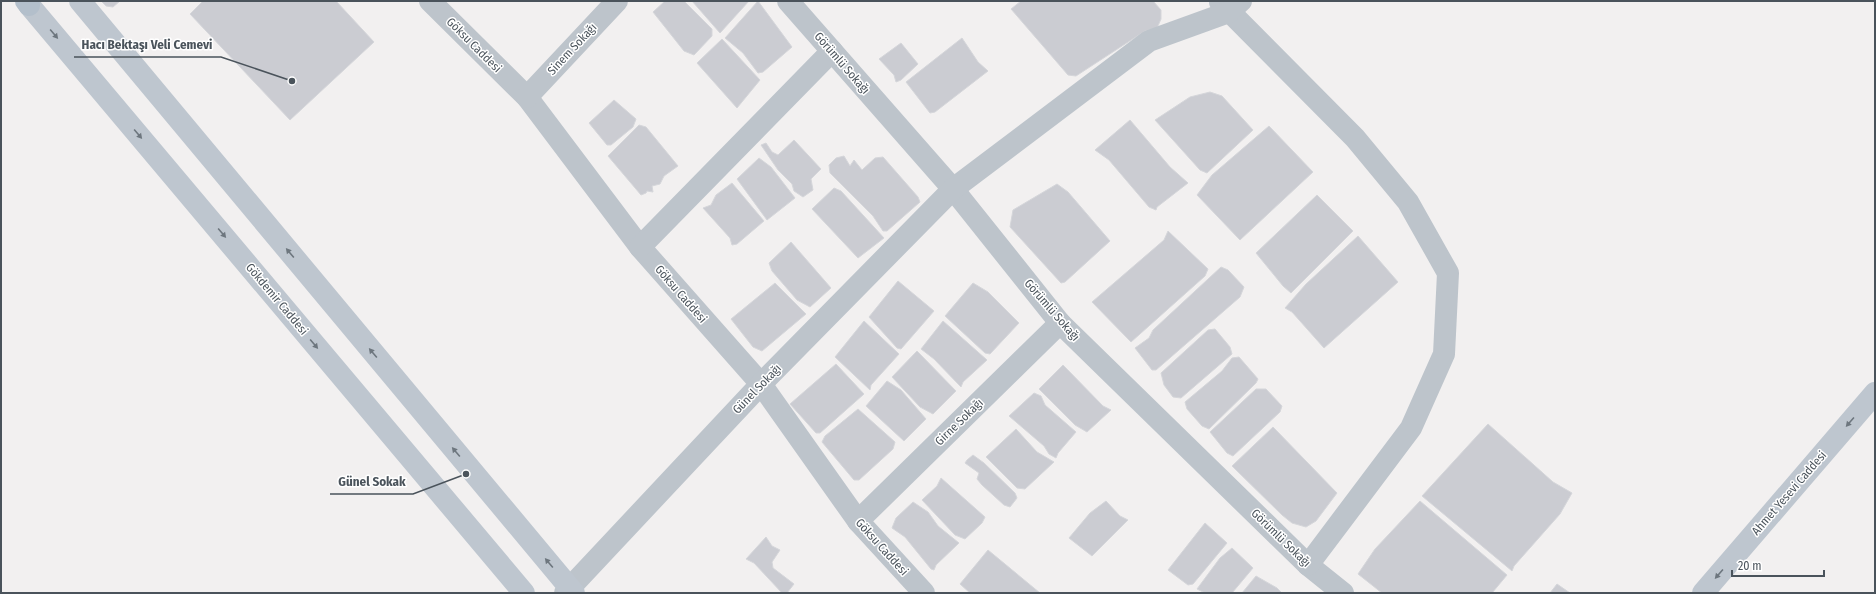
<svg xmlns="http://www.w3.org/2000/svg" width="1876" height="594" font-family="'Fira Sans Condensed',sans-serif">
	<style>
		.building { fill: #cbccd2; stroke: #d5d6da }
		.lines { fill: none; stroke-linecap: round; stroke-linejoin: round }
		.street { stroke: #bdc4cb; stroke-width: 22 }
		.secondary { stroke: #bec6cf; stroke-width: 22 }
		.primary { stroke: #b3bfcb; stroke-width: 22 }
		.oneway { fill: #6d767e }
		.labels { text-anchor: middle; stroke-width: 3; stroke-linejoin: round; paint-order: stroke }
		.street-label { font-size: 12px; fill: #4a535b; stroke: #fff }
		.leader { fill: none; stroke: #4a535b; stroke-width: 1.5 }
		.callout-dot { fill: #4a535b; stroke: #fff; stroke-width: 1.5 }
		.callout-label { font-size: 13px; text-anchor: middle; font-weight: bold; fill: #4a535b; stroke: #fff; stroke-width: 3; stroke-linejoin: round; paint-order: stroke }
	</style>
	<rect width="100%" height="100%" fill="#f2f0f0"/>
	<!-- building -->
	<g class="building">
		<path d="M 101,1 L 120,1 L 113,7 L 106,6 Z"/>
		<path d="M 203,1 L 336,1 L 374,42 L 290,120 L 190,14 Z"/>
		<path d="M 665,1 L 684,1 L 712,29 L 712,36 L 694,55 L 684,51 L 653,12 Z"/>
		<path d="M 692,1 L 749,1 L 720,33 Z"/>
		<path d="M 758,1 L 792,47 L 763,72 L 758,73 L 743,53 L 725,38 Z"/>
		<path d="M 1021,1 L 1153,1 L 1161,10 L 1161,19 L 1157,28 L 1145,31 L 1076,76 L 1068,75 L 1011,9 Z"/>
		<path d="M 962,38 L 978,62 L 988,71 L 935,112 L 930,113 L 906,82 Z"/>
		<path d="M 722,39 L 760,80 L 737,108 L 697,63 Z"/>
		<path d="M 901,43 L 918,64 L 901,80 L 896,82 L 894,75 L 879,59 Z"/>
		<path d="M 1210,92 L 1222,96 L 1253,130 L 1207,173 L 1200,170 L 1155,120 L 1190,97 Z"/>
		<path d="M 614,100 L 636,119 L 633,127 L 611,145 L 607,145 L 589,123 Z"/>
		<path d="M 1130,120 L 1170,167 L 1188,183 L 1157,207 L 1156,210 L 1149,207 L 1109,160 L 1095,150 Z"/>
		<path d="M 639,125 L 646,127 L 678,166 L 664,176 L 660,184 L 652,186 L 653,192 L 647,191 L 646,193 L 641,195 L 608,156 Z"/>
		<path d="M 1269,126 L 1313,172 L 1240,240 L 1197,195 L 1212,175 Z"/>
		<path d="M 794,140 L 821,169 L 811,179 L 813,190 L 803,197 L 794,191 L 792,184 L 778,170 L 761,145 L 766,143 L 772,152 L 778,155 Z"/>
		<path d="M 844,156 L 850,166 L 854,160 L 862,170 L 875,158 L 883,157 L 918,197 L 920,202 L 887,231 L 883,231 L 873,216 L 830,173 L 829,165 L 836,158 Z"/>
		<path d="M 759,158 L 771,167 L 795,198 L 767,220 L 737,179 Z"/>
		<path d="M 732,183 L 764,221 L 737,244 L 732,245 L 730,238 L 703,208 L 711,205 L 716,195 Z"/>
		<path d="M 1057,184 L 1068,192 L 1110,241 L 1065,282 L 1061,283 L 1010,227 L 1013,210 Z"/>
		<path d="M 834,188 L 841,191 L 884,238 L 858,258 L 812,209 Z"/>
		<path d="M 1317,195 L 1353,231 L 1291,293 L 1283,286 L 1256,253 Z"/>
		<path d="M 1168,231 L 1208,269 L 1205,276 L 1131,342 L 1092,302 L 1164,240 Z"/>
		<path d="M 1358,236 L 1398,282 L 1324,348 L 1292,312 L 1285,308 L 1306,284 Z"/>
		<path d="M 791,242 L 831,288 L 810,307 L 797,300 L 772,271 L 769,263 Z"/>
		<path d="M 1221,267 L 1228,270 L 1244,287 L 1240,297 L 1156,370 L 1152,370 L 1135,348 L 1149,338 L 1153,330 Z"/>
		<path d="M 898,281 L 934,311 L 901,349 L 897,348 L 869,317 Z"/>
		<path d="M 775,283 L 806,314 L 762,351 L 753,347 L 731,319 Z"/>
		<path d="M 973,283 L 988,292 L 1019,323 L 990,354 L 985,353 L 945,316 Z"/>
		<path d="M 864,321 L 899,354 L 871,385 L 870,390 L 835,357 Z"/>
		<path d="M 943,321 L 987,360 L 963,382 L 961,387 L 934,359 L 921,349 Z"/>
		<path d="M 1215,329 L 1230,347 L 1232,354 L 1181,398 L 1173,397 L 1164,385 L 1161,373 L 1208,330 Z"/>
		<path d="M 917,351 L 956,391 L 933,414 L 920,407 L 892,377 Z"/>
		<path d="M 1239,357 L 1258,379 L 1256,383 L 1209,429 L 1202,426 L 1187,409 L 1185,402 L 1222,371 L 1232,358 Z"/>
		<path d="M 836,364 L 864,394 L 820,433 L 816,433 L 790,404 Z"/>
		<path d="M 1063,365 L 1103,406 L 1111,410 L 1087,432 L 1075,425 L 1039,389 Z"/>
		<path d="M 887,381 L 901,390 L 926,419 L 904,441 L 866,406 Z"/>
		<path d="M 1256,389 L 1266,389 L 1282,406 L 1280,412 L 1233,456 L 1227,453 L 1210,432 Z"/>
		<path d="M 1034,393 L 1041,396 L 1045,405 L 1076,432 L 1058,453 L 1056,458 L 1049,454 L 1044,446 L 1009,416 Z"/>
		<path d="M 858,409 L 895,442 L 893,449 L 859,480 L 854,480 L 822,442 L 825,436 Z"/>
		<path d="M 1488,424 L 1553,482 L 1572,493 L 1560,514 L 1514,566 L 1512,571 L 1422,496 Z"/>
		<path d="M 1273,427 L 1337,493 L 1316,521 L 1306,527 L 1292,523 L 1282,515 L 1232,466 Z"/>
		<path d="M 1016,429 L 1037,452 L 1054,462 L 1025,489 L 1017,488 L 986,457 Z"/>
		<path d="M 973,455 L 984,463 L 1015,493 L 1017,498 L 1010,507 L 1004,505 L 982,485 L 977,479 L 979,473 L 965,463 L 967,460 Z"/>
		<path d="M 941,478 L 985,517 L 982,523 L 965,539 L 955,535 L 922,500 L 937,486 Z"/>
		<path d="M 1106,501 L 1120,516 L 1128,520 L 1092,556 L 1069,538 L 1090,513 Z"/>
		<path d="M 1420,501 L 1507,575 L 1492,593 L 1382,593 L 1358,574 L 1375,549 Z"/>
		<path d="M 913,502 L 928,512 L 938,526 L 959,543 L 936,565 L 934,570 L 931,569 L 905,537 L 892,528 L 896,518 Z"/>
		<path d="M 1205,523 L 1227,543 L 1193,584 L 1188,585 L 1168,570 Z"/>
		<path d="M 766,537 L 772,546 L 780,550 L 772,562 L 773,568 L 794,584 L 787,593 L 782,593 L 754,563 L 746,559 Z"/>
		<path d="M 1232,548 L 1253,568 L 1232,593 L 1205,593 L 1197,589 L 1220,558 Z"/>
		<path d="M 988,550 L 1040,593 L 970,593 L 960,584 Z"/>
		<path d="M 1256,576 L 1277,588 L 1282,593 L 1242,593 Z"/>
		<path d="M 1557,584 L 1570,593 L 1550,593 Z"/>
	</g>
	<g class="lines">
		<!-- street -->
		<g class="street">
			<path d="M 430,1 L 527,97 L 640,247 L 761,384 L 858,521 L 924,593"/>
			<path d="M 788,1 L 953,189 L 1060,323 L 1308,565 L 1343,593"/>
			<path d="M 1220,2 L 1355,138 L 1408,202 L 1448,273 L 1444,354 L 1411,428 L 1308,565"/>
			<path d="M 527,97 L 617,1"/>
			<path d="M 640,247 L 832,51"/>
			<path d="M 858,521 L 1060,323"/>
			<path d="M 565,593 L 761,384 L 953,189 L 1149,41 L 1229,12 L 1241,1"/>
		</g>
		<!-- secondary -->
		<g class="secondary">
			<path d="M 80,1 L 574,593"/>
			<path d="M 29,5 L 524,593"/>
			<path d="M 1703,593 L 1875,393"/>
		</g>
		<!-- primary -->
		<path class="primary" d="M 26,1 L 29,5"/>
	</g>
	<!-- one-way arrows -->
	<defs><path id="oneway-solid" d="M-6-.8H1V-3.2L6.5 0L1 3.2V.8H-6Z"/></defs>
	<g class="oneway">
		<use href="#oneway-solid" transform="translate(54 34) rotate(50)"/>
		<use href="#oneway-solid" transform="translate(138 134) rotate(50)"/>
		<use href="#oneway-solid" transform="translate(222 233) rotate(50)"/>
		<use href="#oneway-solid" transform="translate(290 253) rotate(-130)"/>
		<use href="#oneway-solid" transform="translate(314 344) rotate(50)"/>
		<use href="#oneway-solid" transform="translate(373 353) rotate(-130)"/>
		<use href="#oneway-solid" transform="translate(1850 422) rotate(131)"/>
		<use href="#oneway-solid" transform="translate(456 452) rotate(-130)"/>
		<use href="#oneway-solid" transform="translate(549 563) rotate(-130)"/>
		<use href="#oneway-solid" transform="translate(1719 574) rotate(131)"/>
	</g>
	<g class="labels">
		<!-- street labels -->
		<g class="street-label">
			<text transform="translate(474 45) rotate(45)" y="4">Göksu Caddesi</text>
			<text transform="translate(572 49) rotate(-47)" y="4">Sinem Sokağı</text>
			<text transform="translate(842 63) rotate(49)" y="4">Görümlü Sokağı</text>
			<text transform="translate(681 294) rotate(49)" y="4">Göksu Caddesi</text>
			<text transform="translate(277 299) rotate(50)" y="4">Gökdemir Caddesi</text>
			<text transform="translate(1052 310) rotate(49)" y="4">Görümlü Sokağı</text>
			<text transform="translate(757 389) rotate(-46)" y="4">Günel Sokağı</text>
			<text transform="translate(959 422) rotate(-44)" y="4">Girne Sokağı</text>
			<text transform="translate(1789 493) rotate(-49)" y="4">Ahmet Yesevi Caddesi</text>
			<text transform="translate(1281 538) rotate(44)" y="4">Görümlü Sokağı</text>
			<text transform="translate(882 547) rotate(48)" y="4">Göksu Caddesi</text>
		</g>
	</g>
	<!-- callouts -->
	<path class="leader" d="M292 81L221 57H74M466 474L413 494H330"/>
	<g class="callout-dot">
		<circle cx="292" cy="81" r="4"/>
		<circle cx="466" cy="474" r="4"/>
	</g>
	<g class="callout-label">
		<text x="147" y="49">Hacı Bektaşı Veli Cemevi</text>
		<text x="372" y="486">Günel Sokak</text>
	</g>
	<!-- border -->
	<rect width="1876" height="594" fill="none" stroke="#4a535b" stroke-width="4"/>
	<!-- scale -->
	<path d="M1732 570v6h92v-6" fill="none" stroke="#4a535b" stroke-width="2"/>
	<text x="1738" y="570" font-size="12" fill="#4a535b" stroke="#ffffff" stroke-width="3" paint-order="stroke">20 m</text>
</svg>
